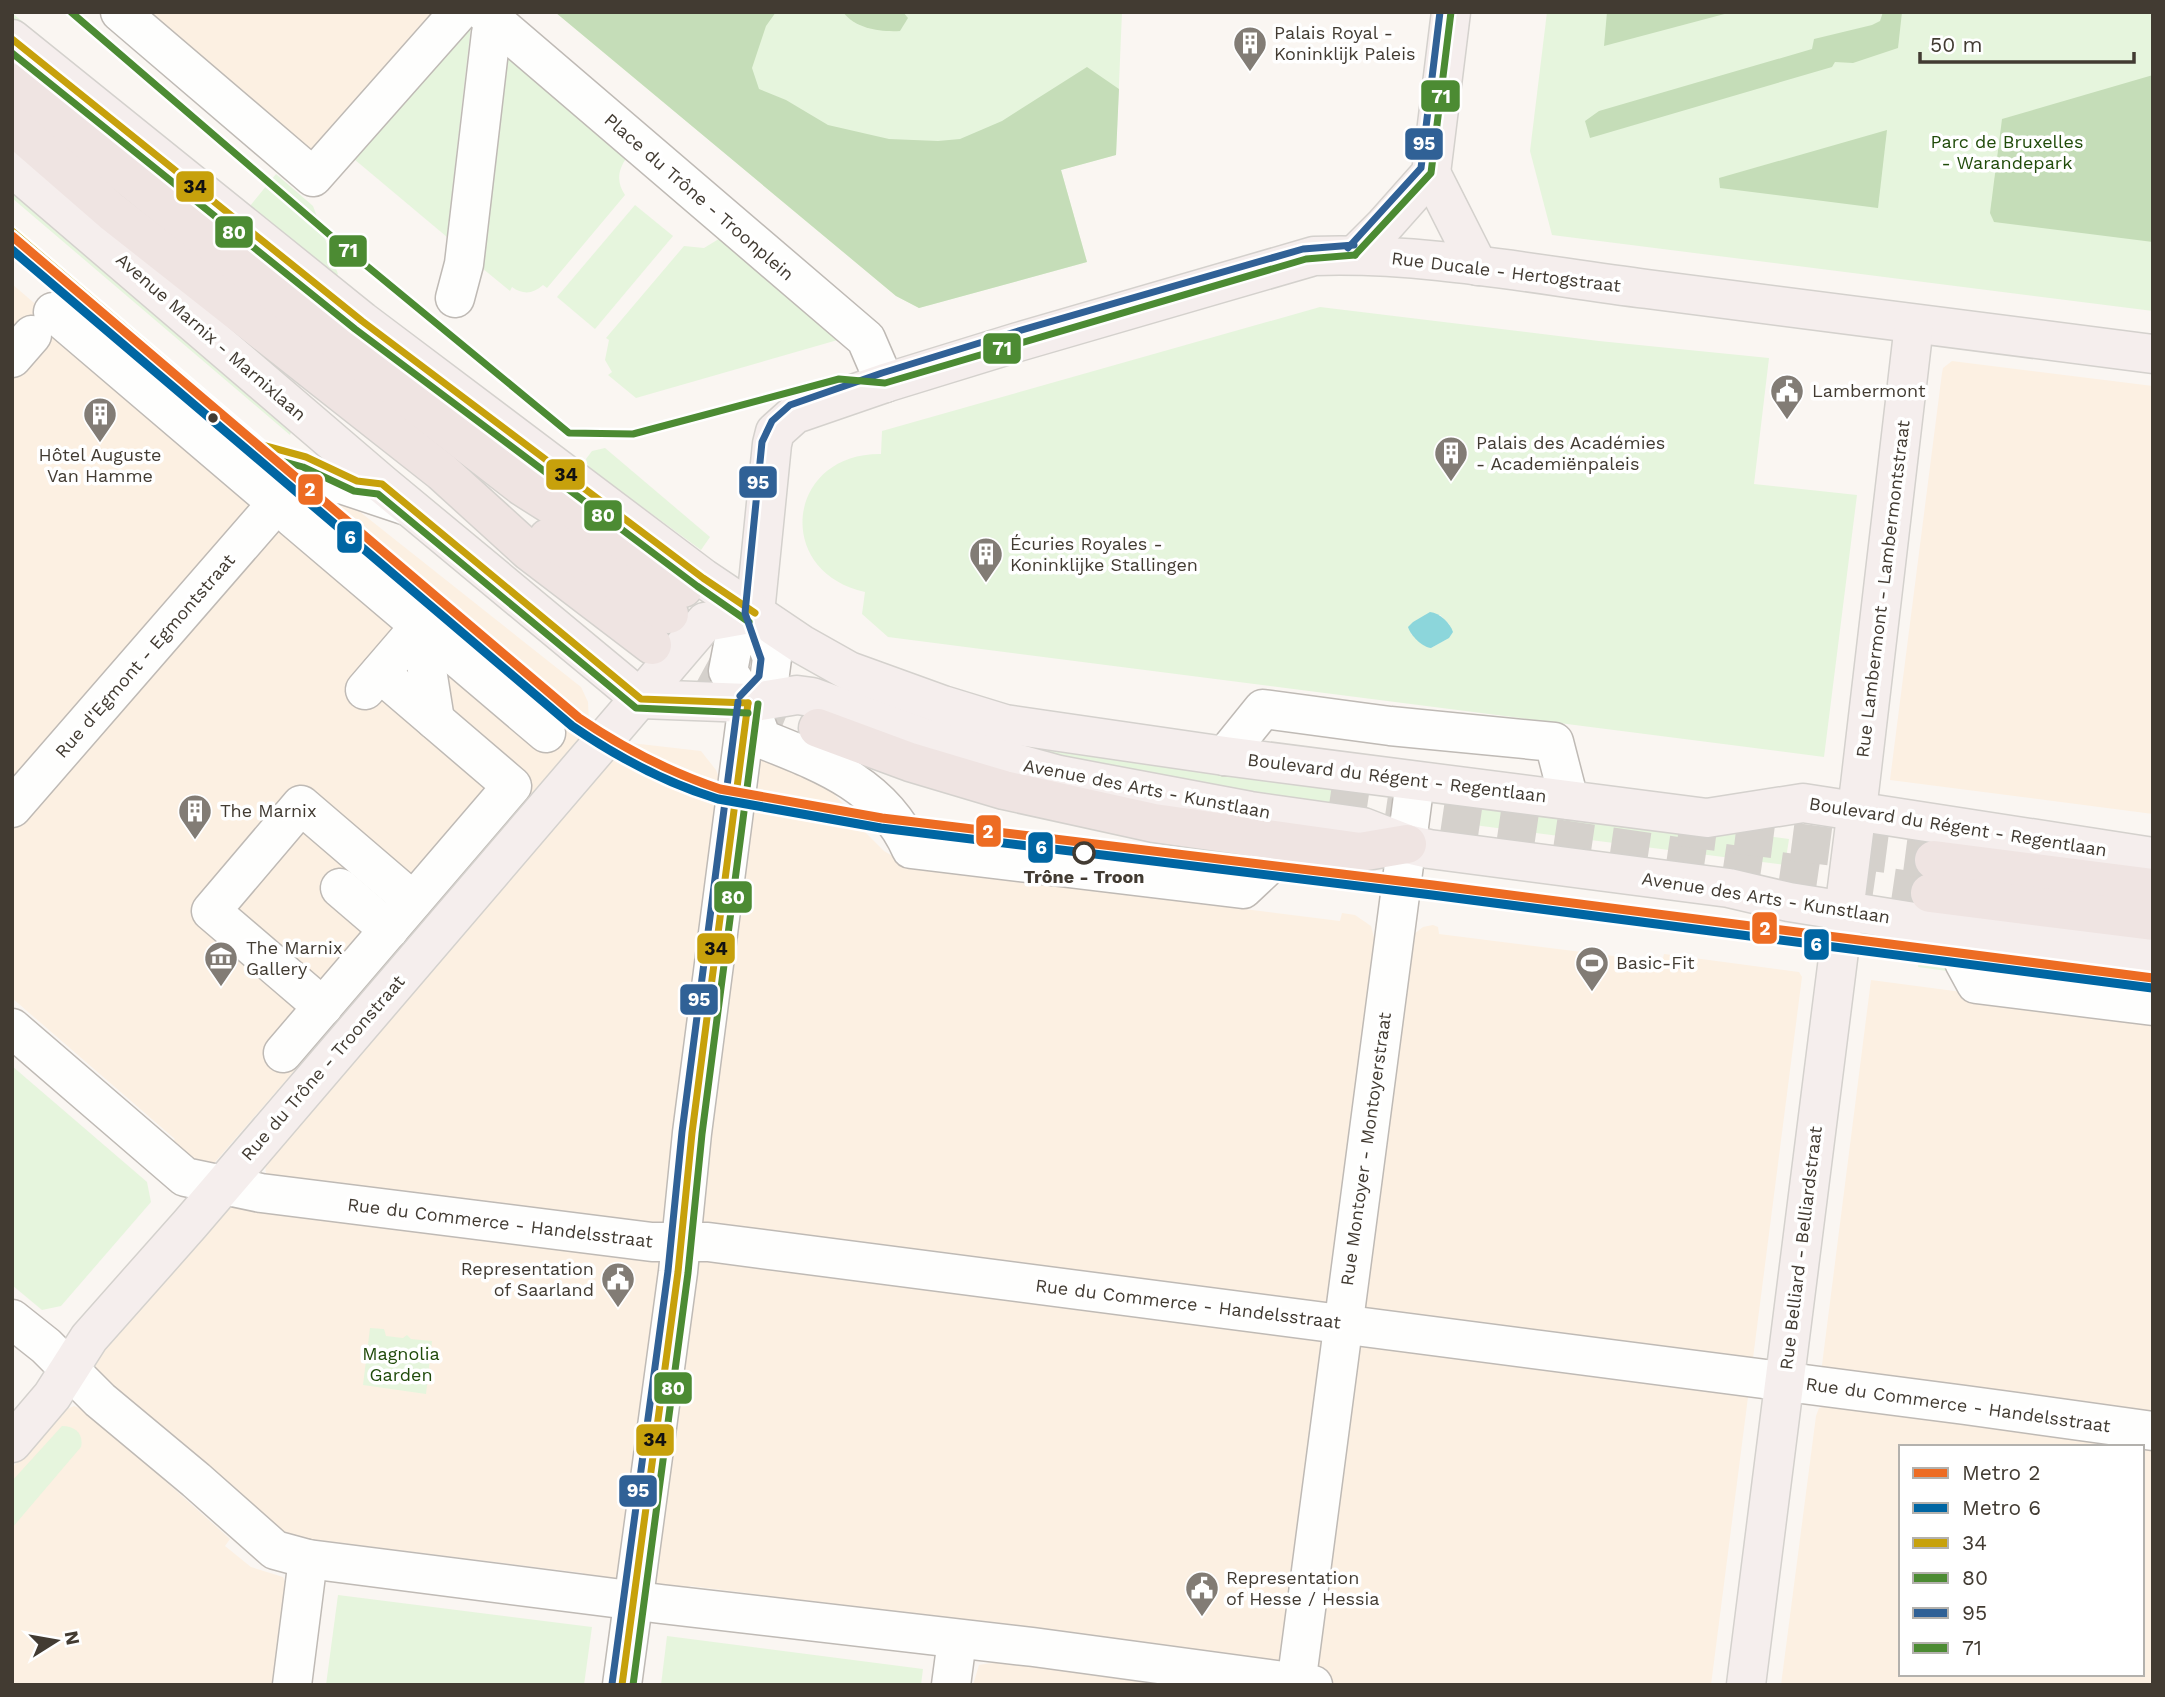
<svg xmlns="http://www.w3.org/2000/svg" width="2165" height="1697" font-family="'Work Sans',sans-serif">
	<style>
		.built { fill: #fcf0e2; fill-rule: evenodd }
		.green { fill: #e6f5dd; fill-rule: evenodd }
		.forest { fill: #c5ddb8 }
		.water { fill: #8cd6db }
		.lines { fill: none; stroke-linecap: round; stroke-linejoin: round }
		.highway-tunnel { stroke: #d5d1cc; stroke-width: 38; stroke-dasharray: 38 19; stroke-linecap: butt }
		.minor-casing { stroke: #bfbab5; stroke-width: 41 }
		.major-casing { stroke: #d4d1cd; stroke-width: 41 }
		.highway-casing { stroke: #d4d1cd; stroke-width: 41 }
		.minor { stroke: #fefefd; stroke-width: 38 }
		.major { stroke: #f5eeed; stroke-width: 38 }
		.highway { stroke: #efe4e2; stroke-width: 38 }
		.bus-1-casing { stroke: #fff; stroke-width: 12 }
		.bus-2-casing { stroke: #fff; stroke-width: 12 }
		.bus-3-casing { stroke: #fff; stroke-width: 12 }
		.bus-4-casing { stroke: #fff; stroke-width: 12 }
		.bus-1 { stroke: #c7a10c; stroke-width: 7 }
		.bus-2 { stroke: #4c8b33; stroke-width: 7 }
		.bus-3 { stroke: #306196; stroke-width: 7 }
		.bus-4 { stroke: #4c8b33; stroke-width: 7 }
		.metro-1-casing { stroke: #fff; stroke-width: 14 }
		.metro-2-casing { stroke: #fff; stroke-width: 14 }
		.metro-1 { stroke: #ed6c23; stroke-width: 9 }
		.metro-2 { stroke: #0066a3; stroke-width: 9 }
		.bus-dot { fill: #423b32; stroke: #fff; stroke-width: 2.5 }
		.stop-dot { fill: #fff; stroke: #423b32; stroke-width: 3.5 }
		.labels { text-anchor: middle; stroke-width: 7; stroke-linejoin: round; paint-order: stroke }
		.poi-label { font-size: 18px; fill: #423b32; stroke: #fff; text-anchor: start }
		.park-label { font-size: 18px; fill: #204b0a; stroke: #fff }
		.street-label { font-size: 18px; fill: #423b32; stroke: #fff }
		.stop-label { font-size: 18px; font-weight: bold; fill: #423b32; stroke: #fff }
		.line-badge { stroke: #fff; stroke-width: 2.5 }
		.badge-label { font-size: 19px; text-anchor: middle; font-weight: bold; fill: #fff }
		.pale-badge-label { font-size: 19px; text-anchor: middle; font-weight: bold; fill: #111 }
	</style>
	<rect width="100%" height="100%" fill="#faf6f2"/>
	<!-- built -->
	<g class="built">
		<path d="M 144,12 L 440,12 L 316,154 Z"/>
		<path d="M 12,284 L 40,308 L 30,320 L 51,331 L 294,498 L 340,496 L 581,687 L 588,702 L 589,723 L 578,743 L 210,1168 L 169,1147 L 175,1139 L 12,998 Z"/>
		<path d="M 1952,361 L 2153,386 L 2153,814 L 1890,780 L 1942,373 L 1943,368 Z"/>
		<path d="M 631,743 L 701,751 L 716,770 L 720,780 L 755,757 L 812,770 L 848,809 L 865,832 L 884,851 L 911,867 L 1340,921 L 1342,913 L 1355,915 L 1371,926 L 1375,941 L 1414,934 L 1423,927 L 1433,925 L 1438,927 L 1439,934 L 1662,962 L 1664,954 L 1799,972 L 1802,977 L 1711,1685 L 973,1685 L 979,1665 L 992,1663 L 995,1624 L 690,1586 L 687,1594 L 622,1583 L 584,1580 L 583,1573 L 293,1537 L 275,1527 L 102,1376 L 96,1369 L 96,1359 L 224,1209 L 266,1175 L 265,1163 L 616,753 Z"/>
		<path d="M 1871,980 L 2153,1017 L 2153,1685 L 1781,1685 L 1816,1416 L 1819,1408 L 1826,1405 L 1822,1365 ZM 1901,1447 L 2142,1447 L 2142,1674 L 1901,1674 Z"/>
		<path d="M 74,1406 L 87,1411 L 230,1539 L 225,1546 L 251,1567 L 283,1577 L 287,1587 L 274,1685 L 12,1685 L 12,1468 L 61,1412 Z"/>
	</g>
	<!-- green -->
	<g class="green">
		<path d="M 555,12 L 1122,12 L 1116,155 L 1061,170 L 1087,262 L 919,308 L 896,296 Z"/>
		<path d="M 1547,12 L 2153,12 L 2153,311 L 1552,235 L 1530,151 Z"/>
		<path d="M 12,13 L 250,206 L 276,174 L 313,206 L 338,274 L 336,276 L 12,22 Z"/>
		<path d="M 471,26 L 447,237 L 354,159 Z"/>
		<path d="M 507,55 L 627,157 C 618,170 616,181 625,195 L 547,288 L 543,285 C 533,294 523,295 512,287 L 510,291 L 482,268 Z"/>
		<path d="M 12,184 L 294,425 L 290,435 L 12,198 Z"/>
		<path d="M 635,205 L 673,236 L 595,329 L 557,297 Z"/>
		<path d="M 722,237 L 841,339 L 636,398 L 608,375 L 612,372 L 605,360 L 609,340 L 606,338 L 684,246 L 704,248 Z"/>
		<path d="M 1320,307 L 1599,341 L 1769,358 L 1754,484 L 1857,495 L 1824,757 L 888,637 L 862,614 L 865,592 C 773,572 786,453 881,454 L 882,431 ZM 1440,615 L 1450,625 L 1445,640 L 1431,648 L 1411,634 L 1413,622 Z"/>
		<path d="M 605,448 L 710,537 L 701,550 L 588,467 L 586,459 L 592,451 Z"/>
		<path d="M 841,690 L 1358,784 L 1355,810 L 1058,765 Z"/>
		<path d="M 1454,796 L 1789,839 L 1785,865 L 1451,822 Z"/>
		<path d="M 1922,939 L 1943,941 L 1950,949 L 1947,971 L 1918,967 Z"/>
		<path d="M 12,1066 L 147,1182 L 151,1202 L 61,1306 L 42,1310 L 12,1285 Z"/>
		<path d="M 370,1328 L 384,1329 L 386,1336 L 403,1338 L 407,1335 L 411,1339 L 432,1341 L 426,1394 L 363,1385 Z"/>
		<path d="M 62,1426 C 75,1426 84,1434 81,1447 L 12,1528 L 12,1481 Z"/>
		<path d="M 338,1595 L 592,1627 L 584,1685 L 326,1685 Z"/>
		<path d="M 667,1636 L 923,1669 L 921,1685 L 661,1685 Z"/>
	</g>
	<!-- forest -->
	<g class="forest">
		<path d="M 555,12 L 776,12 L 766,26 L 752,68 L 759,89 L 786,100 L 828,125 L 889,139 L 938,141 L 960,139 L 1002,121 L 1087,67 L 1119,89 L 1116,155 L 1061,170 L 1087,262 L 919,308 L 896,296 Z"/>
		<path d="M 843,12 L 903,12 L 908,18 L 900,31 C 880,32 856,29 843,12 Z"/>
		<path d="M 1607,12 L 1732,12 L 1604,46 Z"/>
		<path d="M 1883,12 L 1902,12 L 1898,48 L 1853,63 L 1835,62 L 1832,67 L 1590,138 L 1585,121 L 1599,111 L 1812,49 L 1814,39 L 1872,25 L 1880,21 Z"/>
		<path d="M 2153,75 L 2153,242 L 1994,222 L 1990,213 L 2002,119 Z"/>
		<path d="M 1887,130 L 1878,208 L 1720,188 L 1719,178 Z"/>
	</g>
	<!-- water -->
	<path class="water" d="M 1430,612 C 1440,613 1450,623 1453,632 L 1449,638 L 1431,648 C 1422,647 1411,636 1408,627 L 1413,622 Z"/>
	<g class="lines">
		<!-- highway-tunnel -->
		<g class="highway-tunnel">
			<path d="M 652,645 L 762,705 L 818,728"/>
			<path d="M 1329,805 L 1930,893"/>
			<path d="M 1679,827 L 1934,860"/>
		</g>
		<!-- minor casing -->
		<g class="minor-casing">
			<g id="minor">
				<path d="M 120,12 L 313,177 L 459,12"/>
				<path d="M 484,12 L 866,339 L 885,383"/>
				<path d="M 455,298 L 464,264 L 491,33 L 497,23"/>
				<path d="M 53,312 L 277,503"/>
				<path d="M 12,358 L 32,335"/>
				<path d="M 293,518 L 546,733"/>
				<path d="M 365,690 L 420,626 L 435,720"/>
				<path d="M 748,703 L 769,681 L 772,658 L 755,613 L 734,640 L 728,671 L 748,703 L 762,739 C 822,763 883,785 911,849 L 1243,889 L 1276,858 L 1284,842"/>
				<path d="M 1225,756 L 1263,709 L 1390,726 L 1554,742 L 1569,800"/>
				<path d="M 12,808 L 292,486 L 310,479 L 344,485 L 407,506"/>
				<path d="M 340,888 L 389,930"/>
				<path d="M 1964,930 L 1964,962 L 1976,984 L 2153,1006"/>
				<path d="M 323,1007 L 211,911 L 301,805 L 413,901"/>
				<path d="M 12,1028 L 185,1177 L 261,1193 L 652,1242 L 708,1242 L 1965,1405 L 2153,1431"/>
				<path d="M 283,1053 L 512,786 L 380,673"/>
				<path d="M 12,1319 L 46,1346 L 100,1400 L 196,1480 L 275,1550 L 308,1559 L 661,1604 L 1033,1647 L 1313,1685"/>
				<path d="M 292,1685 L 308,1559"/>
				<path d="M 622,1685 L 678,1272 L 692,1133 L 748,703"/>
				<path d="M 951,1685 L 957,1640"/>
				<path d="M 1296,1685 L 1415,781"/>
			</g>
		</g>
		<!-- major casing -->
		<g class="major-casing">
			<g id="major">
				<path d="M 12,39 L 362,321 L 703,578 L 801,644 L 849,671 L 943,705 L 1005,724 L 1225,756 L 1707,818 L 1803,803 L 2153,857"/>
				<path d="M 12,167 L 382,484 L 641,699 L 748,703 L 797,695 L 812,697 L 925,738 L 1059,775 L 1250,811 L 1363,827 L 1407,844 L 1429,849 L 1729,888 L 1789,902 L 1964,930 L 2153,953"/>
				<path d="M 1431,173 L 1478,266"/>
				<path d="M 1355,255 L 1383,227 L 1431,173 L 1451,12"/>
				<path d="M 755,613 L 772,444 L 775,432 L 795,414 L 885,383 L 1018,342 L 1314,256 C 1425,252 1536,275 1647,289 C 1815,312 1984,333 2153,354"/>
				<path d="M 12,1443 L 52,1396 L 89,1338 L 190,1224 L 705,622 L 755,613"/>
				<path d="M 1746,1685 L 1860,785 L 1914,325"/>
			</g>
		</g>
		<!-- highway casing -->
		<g class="highway-casing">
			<g id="highway">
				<path d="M 12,83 L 283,301 L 523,487 L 683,588"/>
				<path d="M 12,125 L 112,212 L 442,472 L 530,552 L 652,645"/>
				<path d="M 548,538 L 669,614"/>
				<path d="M 818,728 L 910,762 L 1004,790 L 1154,823 L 1360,852 L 1407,844"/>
				<path d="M 1934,860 L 2153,888"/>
				<path d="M 1930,893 L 2153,921"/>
			</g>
		</g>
		<!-- minor -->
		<use href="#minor" class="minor"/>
		<!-- major -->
		<use href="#major" class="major"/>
		<!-- highway -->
		<use href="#highway" class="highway"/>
		<!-- bus-1 casing -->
		<g class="bus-1-casing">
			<g id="bus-1">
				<path d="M 12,39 L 362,321 L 703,578 L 755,613"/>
				<path d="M 12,231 L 262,445 L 306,457 L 357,481 L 382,484 L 641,699 L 748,703"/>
				<path d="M 622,1685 L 678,1272 L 692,1133 L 748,703"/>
			</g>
		</g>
		<!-- bus-2 casing -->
		<g class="bus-2-casing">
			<g id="bus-2">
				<path d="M 12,53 L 355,329 L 697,586 L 749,622"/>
				<path d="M 12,245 L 256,454 L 303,467 L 354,491 L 378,494 L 636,708 L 748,713"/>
				<path d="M 633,1685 L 688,1273 L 702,1134 L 758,704"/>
			</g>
		</g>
		<!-- bus-3 casing -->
		<g class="bus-3-casing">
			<g id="bus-3">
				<path d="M 1348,248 L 1421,168 L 1440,12"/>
				<path d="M 740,696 L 759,676 L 761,659 L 745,613 L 762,442 L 772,421 L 790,405 L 882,373 L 1015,332 L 1303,249 L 1354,245"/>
				<path d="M 612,1684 L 668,1271 L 682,1132 L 738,702"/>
			</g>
		</g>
		<!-- bus-4 casing -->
		<g class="bus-4-casing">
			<g id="bus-4">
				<path d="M 71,12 L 345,248 L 569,433 L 633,434 L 839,379 L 885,383 L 1306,259 L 1355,255"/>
				<path d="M 1355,255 L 1431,173 L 1451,12"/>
			</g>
		</g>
		<!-- bus-1 -->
		<use href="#bus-1" class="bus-1"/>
		<!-- bus-2 -->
		<use href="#bus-2" class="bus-2"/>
		<!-- bus-3 -->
		<use href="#bus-3" class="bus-3"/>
		<!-- bus-4 -->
		<use href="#bus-4" class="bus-4"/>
		<!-- metro-1 casing -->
		<g class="metro-1-casing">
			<path id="metro-1" d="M 12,236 L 579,718 C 623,748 669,772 720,789 L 882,818 L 1433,885 L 2153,978"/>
		</g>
		<!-- metro-2 casing -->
		<g class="metro-2-casing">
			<path id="metro-2" d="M 12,250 L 572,726 C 617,757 666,783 718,799 L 881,828 L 1432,895 L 2152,988"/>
		</g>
		<!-- metro-1 -->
		<use href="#metro-1" class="metro-1"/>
		<!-- metro-2 -->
		<use href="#metro-2" class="metro-2"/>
	</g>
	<!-- icons -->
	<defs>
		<g id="building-pin" transform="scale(1.75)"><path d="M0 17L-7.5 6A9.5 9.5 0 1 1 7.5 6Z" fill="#827c75" stroke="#fff"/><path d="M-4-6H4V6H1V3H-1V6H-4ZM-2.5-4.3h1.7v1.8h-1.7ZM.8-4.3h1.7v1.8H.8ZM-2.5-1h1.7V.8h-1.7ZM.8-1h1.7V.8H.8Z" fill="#fff"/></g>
		<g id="civic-pin" transform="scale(1.75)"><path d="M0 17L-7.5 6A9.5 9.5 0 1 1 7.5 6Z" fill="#827c75" stroke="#fff"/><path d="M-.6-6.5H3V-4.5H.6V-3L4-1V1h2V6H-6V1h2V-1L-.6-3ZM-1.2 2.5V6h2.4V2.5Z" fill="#fff"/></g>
		<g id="museum-pin" transform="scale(1.75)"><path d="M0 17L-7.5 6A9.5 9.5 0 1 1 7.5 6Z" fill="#827c75" stroke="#fff"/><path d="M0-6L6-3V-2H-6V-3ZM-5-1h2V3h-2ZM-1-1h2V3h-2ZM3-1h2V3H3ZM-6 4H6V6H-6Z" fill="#fff"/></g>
		<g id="stadium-pin" transform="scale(1.75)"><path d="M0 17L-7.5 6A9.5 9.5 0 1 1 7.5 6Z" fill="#827c75" stroke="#fff"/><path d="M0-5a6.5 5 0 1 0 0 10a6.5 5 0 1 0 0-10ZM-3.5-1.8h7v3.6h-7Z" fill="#fff"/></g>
	</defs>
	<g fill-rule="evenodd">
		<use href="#building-pin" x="1250" y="43"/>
		<use href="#civic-pin" x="1787" y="391"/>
		<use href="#building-pin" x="100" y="414"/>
		<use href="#building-pin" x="1451" y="453"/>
		<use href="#building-pin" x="986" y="554"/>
		<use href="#building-pin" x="195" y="811"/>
		<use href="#museum-pin" x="221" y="958"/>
		<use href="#stadium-pin" x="1592" y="963"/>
		<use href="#civic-pin" x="618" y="1279"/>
		<use href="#civic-pin" x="1202" y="1588"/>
	</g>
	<!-- markers -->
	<circle class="bus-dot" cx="213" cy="418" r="6"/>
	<circle class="stop-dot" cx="1084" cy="853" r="10"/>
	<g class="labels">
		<!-- poi labels -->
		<g class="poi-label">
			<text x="1274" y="39">Palais Royal -<tspan x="1274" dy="21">Koninklijk Paleis</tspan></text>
			<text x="1812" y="397">Lambermont</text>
			<text x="1476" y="449">Palais des Académies<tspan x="1476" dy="21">- Academiënpaleis</tspan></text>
			<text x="100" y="461" text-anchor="middle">Hôtel Auguste<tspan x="100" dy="21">Van Hamme</tspan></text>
			<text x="1010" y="550">Écuries Royales -<tspan x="1010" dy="21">Koninklijke Stallingen</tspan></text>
			<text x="220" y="817">The Marnix</text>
			<text x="246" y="954">The Marnix<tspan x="246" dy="21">Gallery</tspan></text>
			<text x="1616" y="969">Basic-Fit</text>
			<text x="594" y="1275" text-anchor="end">Representation<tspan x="594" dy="21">of Saarland</tspan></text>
			<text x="1226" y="1584">Representation<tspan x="1226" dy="21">of Hesse / Hessia</tspan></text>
		</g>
		<!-- park labels -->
		<g class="park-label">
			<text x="2007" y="148">Parc de Bruxelles<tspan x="2007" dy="21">- Warandepark</tspan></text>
			<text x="401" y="1360">Magnolia<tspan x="401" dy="21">Garden</tspan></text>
		</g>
		<!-- street labels -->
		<g class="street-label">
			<text transform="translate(699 197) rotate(41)" y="6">Place du Trône - Troonplein</text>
			<text transform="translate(1506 272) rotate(7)" y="6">Rue Ducale - Hertogstraat</text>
			<text transform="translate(211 337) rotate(41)" y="6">Avenue Marnix - Marnixlaan</text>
			<text transform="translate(1883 589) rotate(-83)" y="6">Rue Lambermont - Lambermontstraat</text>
			<text transform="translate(145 656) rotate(-49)" y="6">Rue d'Egmont - Egmontstraat</text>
			<text transform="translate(1397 778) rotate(7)" y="6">Boulevard du Régent - Regentlaan</text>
			<text transform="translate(1147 789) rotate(11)" y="6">Avenue des Arts - Kunstlaan</text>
			<text transform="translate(1958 827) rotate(9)" y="6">Boulevard du Régent - Regentlaan</text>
			<text transform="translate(1766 898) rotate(9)" y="6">Avenue des Arts - Kunstlaan</text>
			<text transform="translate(323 1068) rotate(-49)" y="6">Rue du Trône - Troonstraat</text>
			<text transform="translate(1366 1149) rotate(-82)" y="6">Rue Montoyer - Montoyerstraat</text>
			<text transform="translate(500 1223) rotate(7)" y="6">Rue du Commerce - Handelsstraat</text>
			<text transform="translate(1801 1248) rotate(-83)" y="6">Rue Belliard - Belliardstraat</text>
			<text transform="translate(1188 1304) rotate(7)" y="6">Rue du Commerce - Handelsstraat</text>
			<text transform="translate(1958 1405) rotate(8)" y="6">Rue du Commerce - Handelsstraat</text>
		</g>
		<!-- stop labels -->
		<g class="stop-label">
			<text x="1084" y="883">Trône - Troon</text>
		</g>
	</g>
	<g class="line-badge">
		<rect x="1420" y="79" width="41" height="34" rx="7" fill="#4c8b33"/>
		<rect x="1404" y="127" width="40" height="34" rx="7" fill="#306196"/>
		<rect x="175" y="170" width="40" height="33" rx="7" fill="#c7a10c"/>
		<rect x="214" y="215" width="40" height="34" rx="7" fill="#4c8b33"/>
		<rect x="328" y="234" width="40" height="34" rx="7" fill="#4c8b33"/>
		<rect x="982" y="332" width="40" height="33" rx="7" fill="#4c8b33"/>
		<rect x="545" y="458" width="41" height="33" rx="7" fill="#c7a10c"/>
		<rect x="738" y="465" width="40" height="34" rx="7" fill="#306196"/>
		<rect x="297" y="473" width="27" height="33" rx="7" fill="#ed6c23"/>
		<rect x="583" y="499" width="40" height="33" rx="7" fill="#4c8b33"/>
		<rect x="336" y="520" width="27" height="34" rx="7" fill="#0066a3"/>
		<rect x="975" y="814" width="27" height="34" rx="7" fill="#ed6c23"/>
		<rect x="1027" y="831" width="27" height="33" rx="7" fill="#0066a3"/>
		<rect x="713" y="880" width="40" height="34" rx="7" fill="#4c8b33"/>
		<rect x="1751" y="911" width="27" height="34" rx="7" fill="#ed6c23"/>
		<rect x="1803" y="928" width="27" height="33" rx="7" fill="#0066a3"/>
		<rect x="696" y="932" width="40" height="33" rx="7" fill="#c7a10c"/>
		<rect x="679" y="983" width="40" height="33" rx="7" fill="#306196"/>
		<rect x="653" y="1371" width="40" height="34" rx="7" fill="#4c8b33"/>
		<rect x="635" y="1423" width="40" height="34" rx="7" fill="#c7a10c"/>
		<rect x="618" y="1474" width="40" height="34" rx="7" fill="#306196"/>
	</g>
	<g class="badge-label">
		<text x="1441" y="103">71</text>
		<text x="1424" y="150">95</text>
		<text x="234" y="239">80</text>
		<text x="348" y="257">71</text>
		<text x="1002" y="355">71</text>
		<text x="758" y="489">95</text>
		<text x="310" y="496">2</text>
		<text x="603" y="522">80</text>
		<text x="350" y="544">6</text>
		<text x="988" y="838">2</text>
		<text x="1041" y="854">6</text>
		<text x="733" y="904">80</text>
		<text x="1765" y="935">2</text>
		<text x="1816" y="951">6</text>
		<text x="699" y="1006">95</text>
		<text x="673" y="1395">80</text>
		<text x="638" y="1497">95</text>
	</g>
	<g class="pale-badge-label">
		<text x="195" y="193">34</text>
		<text x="566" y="481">34</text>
		<text x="716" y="955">34</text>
		<text x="655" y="1446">34</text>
	</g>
	<!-- border -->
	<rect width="2165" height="1697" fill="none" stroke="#423b32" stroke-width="28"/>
	<!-- legend -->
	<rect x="1899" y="1445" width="245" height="231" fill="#ffffff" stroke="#b3b1ad" stroke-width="2"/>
	<rect x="1913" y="1468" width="35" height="10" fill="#ed6c23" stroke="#b3b1ad" stroke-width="2"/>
	<text x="1962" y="1480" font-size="21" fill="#423b32">Metro 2</text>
	<rect x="1913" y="1503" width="35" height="10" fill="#0066a3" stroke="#b3b1ad" stroke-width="2"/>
	<text x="1962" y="1515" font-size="21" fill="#423b32">Metro 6</text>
	<rect x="1913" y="1538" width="35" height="10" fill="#c7a10c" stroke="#b3b1ad" stroke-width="2"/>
	<text x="1962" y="1550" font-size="21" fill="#423b32">34</text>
	<rect x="1913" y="1573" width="35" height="10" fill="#4c8b33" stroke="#b3b1ad" stroke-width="2"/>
	<text x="1962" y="1585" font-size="21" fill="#423b32">80</text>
	<rect x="1913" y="1608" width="35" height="10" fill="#306196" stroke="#b3b1ad" stroke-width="2"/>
	<text x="1962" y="1620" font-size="21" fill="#423b32">95</text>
	<rect x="1913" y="1643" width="35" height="10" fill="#4c8b33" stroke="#b3b1ad" stroke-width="2"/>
	<text x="1962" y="1655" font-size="21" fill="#423b32">71</text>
	<!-- north arrow -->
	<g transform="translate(56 1641) rotate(79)" stroke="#ffffff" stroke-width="5" paint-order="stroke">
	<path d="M0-5L12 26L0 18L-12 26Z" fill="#423b32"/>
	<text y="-10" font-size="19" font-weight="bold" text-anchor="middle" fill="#423b32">N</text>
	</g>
	<!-- scale -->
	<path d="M1920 52v10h214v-10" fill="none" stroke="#423b32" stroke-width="3.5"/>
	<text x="1930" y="52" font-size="21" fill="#423b32" stroke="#ffffff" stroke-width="5" paint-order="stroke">50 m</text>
</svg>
